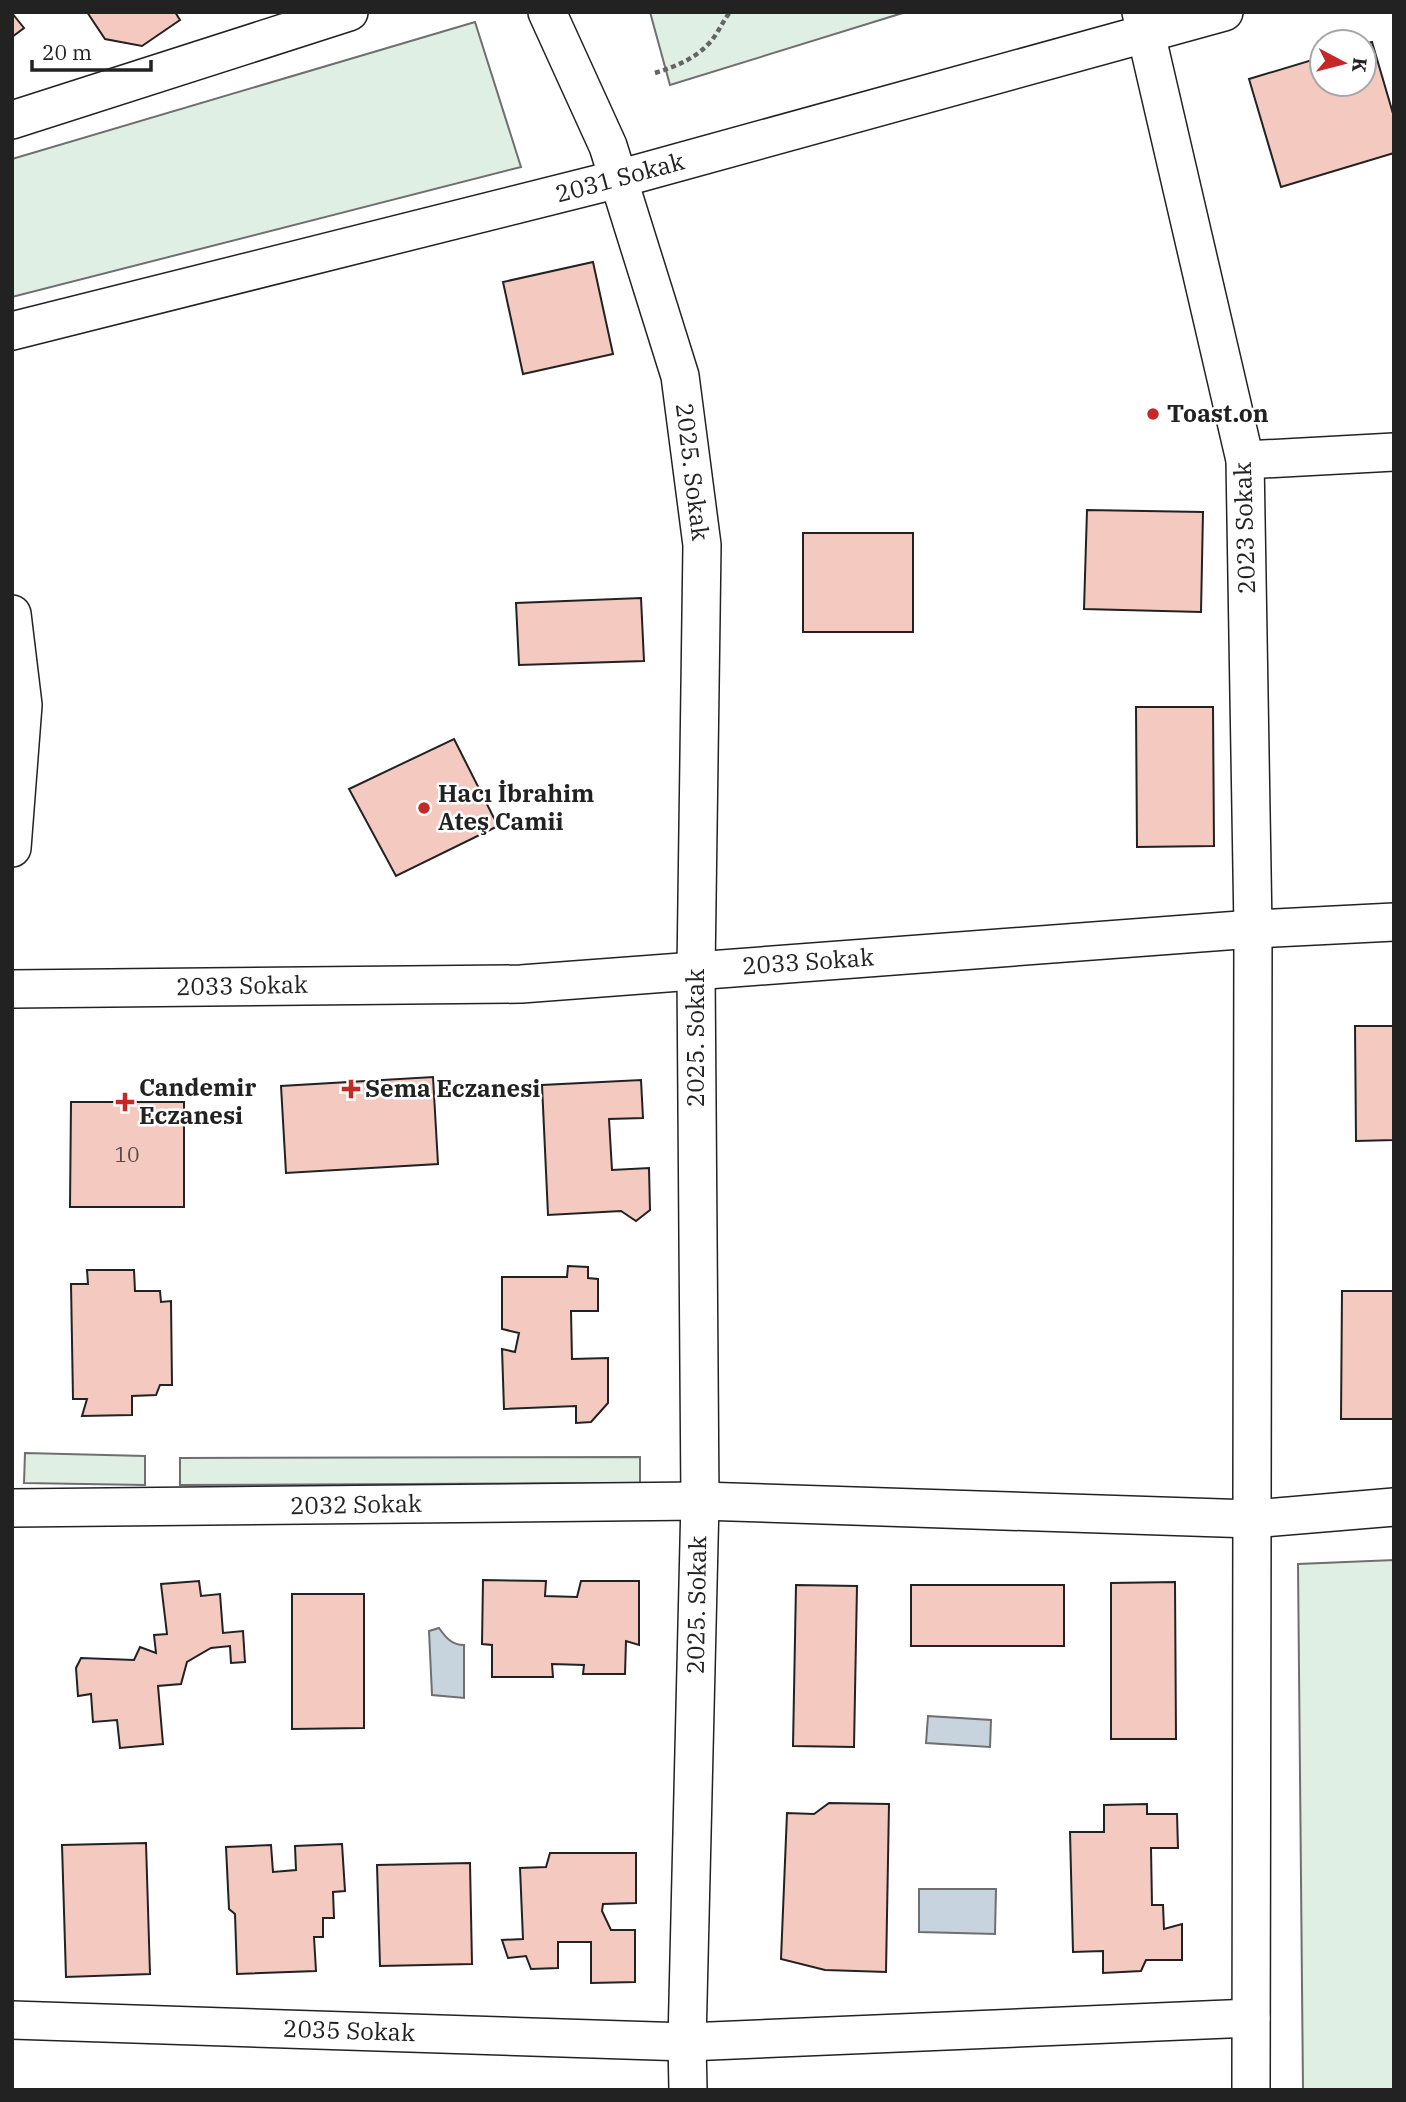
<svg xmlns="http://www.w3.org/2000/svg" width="1406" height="2102" font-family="'IBM Plex Serif',serif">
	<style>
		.green { fill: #e0efe3; stroke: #6f6f6f; stroke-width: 2 }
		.water { fill: #c7d3dd; stroke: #6f6f6f; stroke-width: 2 }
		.building { fill: #f3c9c0; stroke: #222; stroke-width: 2 }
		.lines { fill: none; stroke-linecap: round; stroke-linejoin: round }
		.street-casing { stroke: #222; stroke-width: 40 }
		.path { stroke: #646464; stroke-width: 4.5; stroke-dasharray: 5 3.5; stroke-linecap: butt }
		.street { stroke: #fff; stroke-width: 37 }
		.poi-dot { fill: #c62828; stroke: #fff; stroke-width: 2.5 }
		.labels { text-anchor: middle; stroke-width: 5; stroke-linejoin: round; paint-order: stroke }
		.number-label { font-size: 21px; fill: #564c4a }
		.street-label { font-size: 24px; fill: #222; stroke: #fff }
		.poi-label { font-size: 24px; font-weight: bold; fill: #222; stroke: #fff; text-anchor: start }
	</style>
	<rect width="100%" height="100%" fill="#fff"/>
	<!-- green -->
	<g class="green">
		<path d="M 650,12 L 906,12 L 670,85 Z"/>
		<path d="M 475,22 L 521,167 L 12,297 L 12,159 Z"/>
		<path d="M 25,1453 L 145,1456 L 145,1485 L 24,1483 Z"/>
		<path d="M 640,1457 L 640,1483 L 180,1485 L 180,1458 Z"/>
		<path d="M 1394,1560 L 1394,2090 L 1303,2090 L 1298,1564 Z"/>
	</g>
	<!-- water -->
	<g class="water">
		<path d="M 439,1628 C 446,1638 452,1645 464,1645 L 464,1698 L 432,1695 L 429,1631 Z"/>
		<path d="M 928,1716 L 991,1720 L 990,1747 L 926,1743 Z"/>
		<path d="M 919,1889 L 996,1889 L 995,1934 L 919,1932 Z"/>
	</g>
	<!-- building -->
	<g class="building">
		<path d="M 87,12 L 175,12 L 180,20 L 142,46 L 105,39 Z"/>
		<path d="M 12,13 L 24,28 L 12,37 Z"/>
		<path d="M 1372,42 L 1394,117 L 1394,153 L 1281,187 L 1249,79 L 1322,57 L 1322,84 L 1364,84 L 1364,44 Z"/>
		<path d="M 593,262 L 613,354 L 523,374 L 503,282 Z"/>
		<path d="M 1087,510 L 1203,512 L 1201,612 L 1084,609 Z"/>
		<rect x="803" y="533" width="110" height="99"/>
		<path d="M 641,598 L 644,661 L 519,665 L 516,603 Z"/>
		<path d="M 1136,707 L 1213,707 L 1214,846 L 1137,847 Z"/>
		<path d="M 454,739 L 498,826 L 396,876 L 349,789 Z"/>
		<path d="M 1355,1026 L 1394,1026 L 1394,1140 L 1356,1141 Z"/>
		<path d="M 433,1077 L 438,1164 L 286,1173 L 281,1086 Z"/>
		<path d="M 641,1080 L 643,1118 L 609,1119 L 612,1170 L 649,1168 L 650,1210 L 636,1221 L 621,1211 L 548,1215 L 542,1085 Z"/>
		<path d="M 71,1102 L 184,1102 L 184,1207 L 70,1207 Z"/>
		<path d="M 568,1266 L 588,1267 L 588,1278 L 598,1279 L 598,1311 L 571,1311 L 572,1359 L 608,1358 L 608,1403 L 591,1422 L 576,1423 L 576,1406 L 504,1409 L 502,1349 L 515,1352 L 519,1333 L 502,1329 L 502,1277 L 567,1277 Z"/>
		<path d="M 87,1270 L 134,1270 L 135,1291 L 160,1291 L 161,1302 L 171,1301 L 172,1385 L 160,1385 L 156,1395 L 132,1396 L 132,1415 L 82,1416 L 87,1399 L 73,1399 L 71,1284 L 88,1284 Z"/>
		<path d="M 1342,1291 L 1394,1291 L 1394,1419 L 1341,1419 Z"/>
		<path d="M 483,1580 L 546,1581 L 545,1596 L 577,1597 L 581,1581 L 639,1581 L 639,1645 L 626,1641 L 625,1674 L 583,1674 L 584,1665 L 552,1664 L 553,1677 L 492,1677 L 492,1645 L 482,1644 Z"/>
		<path d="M 199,1581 L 201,1596 L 220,1594 L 223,1633 L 243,1631 L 245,1662 L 231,1663 L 230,1646 L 211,1648 L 187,1662 L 181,1684 L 158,1686 L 163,1744 L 120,1748 L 117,1720 L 93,1722 L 91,1694 L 78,1696 L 76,1668 L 81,1658 L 134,1660 L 140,1647 L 156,1653 L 154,1635 L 167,1634 L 161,1584 Z"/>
		<path d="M 1175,1582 L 1176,1739 L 1111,1739 L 1111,1583 Z"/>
		<path d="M 796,1585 L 857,1586 L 854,1747 L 793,1746 Z"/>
		<rect x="911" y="1585" width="153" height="61"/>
		<path d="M 292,1594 L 364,1594 L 364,1728 L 292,1729 Z"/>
		<path d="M 829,1803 L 889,1804 L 886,1972 L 825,1970 L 781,1959 L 787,1813 L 814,1814 Z"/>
		<path d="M 1147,1804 L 1147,1814 L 1177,1814 L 1178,1848 L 1151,1848 L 1152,1905 L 1163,1905 L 1164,1929 L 1182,1924 L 1182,1960 L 1146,1960 L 1141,1971 L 1103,1973 L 1103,1951 L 1073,1952 L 1070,1832 L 1104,1832 L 1104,1805 Z"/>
		<path d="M 146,1843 L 150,1974 L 66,1977 L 62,1845 Z"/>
		<path d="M 342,1844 L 345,1891 L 333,1892 L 334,1918 L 323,1918 L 323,1937 L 314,1937 L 316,1971 L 237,1974 L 235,1914 L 229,1909 L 226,1847 L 271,1845 L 273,1872 L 296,1870 L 295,1846 Z"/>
		<path d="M 550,1853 L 636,1853 L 636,1903 L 603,1904 L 602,1911 L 611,1930 L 635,1930 L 635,1982 L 591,1983 L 591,1942 L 558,1942 L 558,1968 L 531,1969 L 526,1956 L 508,1958 L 502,1940 L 523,1939 L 520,1868 L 546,1867 Z"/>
		<path d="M 470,1863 L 472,1964 L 380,1966 L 377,1865 Z"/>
	</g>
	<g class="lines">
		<!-- street casing -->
		<g class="street-casing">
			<g id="street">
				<path d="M 547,12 L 608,146 L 680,376 L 702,545 L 696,971 L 700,1501 L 687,2042 L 688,2090"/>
				<path d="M 1141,12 L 1245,460 L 1253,929 L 1251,2090"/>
				<path d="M 12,120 L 349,12"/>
				<path d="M 12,331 L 618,179 L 1224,12"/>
				<path d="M 1245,460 L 1394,452"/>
				<path d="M 12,614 L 23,705 L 12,848"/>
				<path d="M 12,989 L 521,984 L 1253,929 L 1394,922"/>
				<path d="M 12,1508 L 700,1501 L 1252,1519 L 1394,1507"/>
				<path d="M 12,2020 L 687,2042 L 1251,2018"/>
			</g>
		</g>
		<!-- path -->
		<path class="path" d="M 655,73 C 677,66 697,58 712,40 C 719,31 723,21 730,12"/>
		<!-- street -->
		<use href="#street" class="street"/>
	</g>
	<!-- markers -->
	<g class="poi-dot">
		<circle cx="1153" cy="414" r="7"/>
		<circle cx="424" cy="808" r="7"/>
		<path d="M347.5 1078.5h7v7h7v7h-7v7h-7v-7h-7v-7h7z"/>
		<path d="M121.5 1091.5h7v7h7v7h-7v7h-7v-7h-7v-7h7z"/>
	</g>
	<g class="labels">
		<!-- number labels -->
		<g class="number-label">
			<text x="127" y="1162">10</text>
		</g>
		<!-- street labels -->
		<g class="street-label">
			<text transform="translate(620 178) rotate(-15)" y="8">2031 Sokak</text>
			<text transform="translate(692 472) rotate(83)" y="8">2025. Sokak</text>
			<text transform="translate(1245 528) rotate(-92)" y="8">2023 Sokak</text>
			<text transform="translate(808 962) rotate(-4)" y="8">2033 Sokak</text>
			<text transform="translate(242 986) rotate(-1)" y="8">2033 Sokak</text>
			<text transform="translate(696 1038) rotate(-90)" y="8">2025. Sokak</text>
			<text transform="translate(356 1505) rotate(-1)" y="8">2032 Sokak</text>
			<text transform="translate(697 1605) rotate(-89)" y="8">2025. Sokak</text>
			<text transform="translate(349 2031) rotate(2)" y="8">2035 Sokak</text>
		</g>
		<!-- poi labels -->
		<g class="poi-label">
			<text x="1167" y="422">Toast.on</text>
			<text x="438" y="802">Hacı İbrahim<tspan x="438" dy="28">Ateş Camii</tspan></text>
			<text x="139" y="1096">Candemir<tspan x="139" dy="28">Eczanesi</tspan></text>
			<text x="365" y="1097">Sema Eczanesi</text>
		</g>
	</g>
	<!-- border -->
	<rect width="1406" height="2102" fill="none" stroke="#222222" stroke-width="28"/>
	<!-- north arrow -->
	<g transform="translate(1343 63) rotate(97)"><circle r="33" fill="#ffffff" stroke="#a7a7a7" stroke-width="2"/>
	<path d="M0-5L12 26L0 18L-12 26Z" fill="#c62828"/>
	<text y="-10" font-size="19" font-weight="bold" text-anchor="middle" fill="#222222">K</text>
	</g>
	<!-- scale -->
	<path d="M32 60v10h119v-10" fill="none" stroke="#222222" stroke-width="3.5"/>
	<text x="42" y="60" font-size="21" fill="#222222" stroke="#ffffff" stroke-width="5" paint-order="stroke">20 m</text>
</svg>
